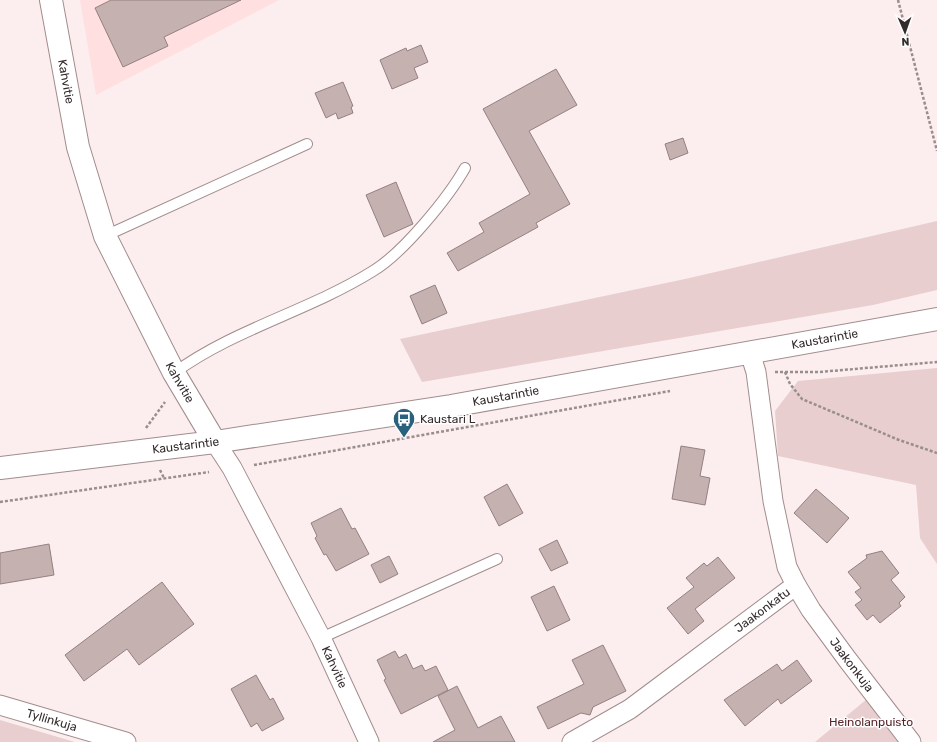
<svg xmlns="http://www.w3.org/2000/svg" width="937" height="742" font-family="Rubik,sans-serif">
	<style>
		.built { fill: #ffdfe0 }
		.green { fill: #e9cecf }
		.building { fill: #c6b1b1; stroke: #948080 }
		.lines { fill: none; stroke-linecap: round; stroke-linejoin: round }
		.service-casing { stroke: #a28d8e; stroke-width: 12 }
		.minor-casing { stroke: #a28d8e; stroke-width: 21 }
		.tertiary-casing { stroke: #a28d8e; stroke-width: 24 }
		.path { stroke: #998d8e; stroke-width: 2.5; stroke-dasharray: 3 2; stroke-linecap: butt }
		.service { stroke: #fff; stroke-width: 10 }
		.minor { stroke: #fff; stroke-width: 19 }
		.tertiary { stroke: #fff; stroke-width: 22 }
		.labels { text-anchor: middle; stroke-width: 3; stroke-linejoin: round; paint-order: stroke }
		.street-label { font-size: 12px; fill: #342b2c; stroke: #fff }
		.poi-label { font-size: 12px; fill: #342b2c; stroke: #fff; text-anchor: start }
		.park-label { font-size: 12px; fill: #58262b; stroke: #fff }
	</style>
	<rect width="100%" height="100%" fill="#fceeef"/>
	<!-- built -->
	<path class="built" d="M 80,0 L 279,0 L 96,95 Z"/>
	<!-- green -->
	<g class="green">
		<path d="M 937,221 L 937,290 L 873,305 L 422,382 L 400,339 L 685,279 Z"/>
		<path d="M 937,368 L 937,564 L 920,538 L 916,485 L 778,456 L 775,411 L 798,381 Z"/>
		<path d="M 873,694 L 916,742 L 815,742 Z"/>
		<path d="M 0,720 L 75,742 L 0,742 Z"/>
	</g>
	<!-- building -->
	<g class="building">
		<path d="M 111,0 L 241,0 L 164,37 L 168,46 L 123,67 L 95,8 Z"/>
		<path d="M 421,45 L 428,62 L 414,68 L 418,78 L 392,89 L 380,60 L 406,48 L 407,51 Z"/>
		<path d="M 556,69 L 577,105 L 529,131 L 570,204 L 536,223 L 538,227 L 458,271 L 447,253 L 484,232 L 479,223 L 530,194 L 483,109 Z"/>
		<path d="M 343,82 L 353,106 L 351,107 L 353,113 L 338,119 L 336,113 L 326,118 L 315,93 Z"/>
		<path d="M 683,138 L 688,153 L 670,160 L 665,144 Z"/>
		<path d="M 396,182 L 413,224 L 384,237 L 366,195 Z"/>
		<path d="M 435,285 L 447,313 L 422,324 L 410,296 Z"/>
		<path d="M 681,446 L 705,450 L 700,476 L 710,478 L 705,505 L 672,499 Z"/>
		<path d="M 507,484 L 523,513 L 499,526 L 484,497 Z"/>
		<path d="M 816,489 L 849,518 L 827,543 L 794,513 Z"/>
		<path d="M 341,508 L 352,529 L 355,528 L 369,554 L 336,571 L 326,554 L 324,555 L 315,538 L 317,536 L 311,523 Z"/>
		<path d="M 557,540 L 568,563 L 551,571 L 539,549 Z"/>
		<path d="M 49,544 L 54,575 L 0,584 L 0,553 Z"/>
		<path d="M 882,551 L 899,573 L 891,580 L 905,597 L 899,603 L 901,606 L 880,623 L 873,615 L 867,620 L 855,605 L 862,600 L 855,592 L 861,588 L 848,572 L 867,558 L 866,555 Z"/>
		<path d="M 389,556 L 398,574 L 380,583 L 371,565 Z"/>
		<path d="M 718,557 L 735,578 L 695,609 L 704,621 L 688,634 L 667,608 L 694,587 L 686,578 L 704,563 L 707,566 Z"/>
		<path d="M 162,582 L 194,624 L 139,665 L 127,649 L 84,681 L 65,655 Z"/>
		<path d="M 554,586 L 570,620 L 547,631 L 531,597 Z"/>
		<path d="M 603,645 L 626,691 L 593,707 L 590,715 L 581,713 L 548,729 L 537,707 L 584,684 L 572,660 Z"/>
		<path d="M 395,651 L 399,658 L 406,654 L 413,669 L 422,665 L 425,671 L 436,666 L 448,690 L 401,714 L 384,680 L 386,679 L 377,660 Z"/>
		<path d="M 797,660 L 812,681 L 781,704 L 778,699 L 745,726 L 724,700 L 777,664 L 782,671 Z"/>
		<path d="M 256,675 L 270,700 L 273,698 L 284,719 L 262,731 L 257,723 L 251,727 L 231,689 Z"/>
		<path d="M 457,686 L 478,728 L 501,716 L 515,742 L 433,742 L 455,730 L 438,696 Z"/>
	</g>
	<g class="lines">
		<!-- service casing -->
		<g class="service-casing">
			<g id="service">
				<path d="M 105,236 L 307,144"/>
				<path d="M 174,373 C 234,329 309,311 373,271 C 403,253 448,198 465,168"/>
				<path d="M 321,638 L 497,559"/>
			</g>
		</g>
		<!-- minor casing -->
		<g class="minor-casing">
			<g id="minor">
				<path id="s1" d="M 750,353 L 756,372 L 773,501 L 787,567 L 796,585 L 811,610 L 847,659 L 911,742"/>
				<path id="s2" d="M 215,442 L 232,468 L 321,638 L 369,742"/>
				<path id="s3" d="M 0,705 L 126,742"/>
				<path id="s4" d="M 572,742 L 630,709 L 796,585"/>
			</g>
		</g>
		<!-- tertiary casing -->
		<g class="tertiary-casing">
			<g id="tertiary">
				<path id="s5" d="M 51,0 L 78,147 L 105,236 L 174,373 L 215,442"/>
				<path id="s6" d="M 0,468 L 215,442 L 451,406 L 937,319"/>
			</g>
		</g>
		<!-- path -->
		<g class="path">
			<path d="M 898,0 L 937,151"/>
			<path d="M 775,372 L 819,372 L 937,362"/>
			<path d="M 785,372 L 790,384 L 802,399 L 899,440 L 937,453"/>
			<path d="M 146,428 L 165,402"/>
			<path d="M 254,465 L 670,391"/>
			<path d="M 160,470 L 164,478"/>
			<path d="M 0,502 L 209,472"/>
		</g>
		<!-- service -->
		<use href="#service" class="service"/>
		<!-- minor -->
		<use href="#minor" class="minor"/>
		<!-- tertiary -->
		<use href="#tertiary" class="tertiary"/>
	</g>
	<!-- icons -->
	<defs>
		<g id="bus-pin" transform="scale(1.15)"><path d="M0 17L-7.5 6A9.5 9.5 0 1 1 7.5 6Z" fill="#2a617c" stroke="#fff"/><path d="M-5-6H5V4H4V6H2V4H-2V6H-4V4H-5ZM-3.5-4V0h7V-4ZM-3.5 1.2v1.5H-2V1.2ZM2 1.2v1.5H3.5V1.2Z" fill="#fff"/></g>
	</defs>
	<g fill-rule="evenodd">
		<use href="#bus-pin" x="404" y="419"/>
	</g>
	<g class="labels">
		<!-- street labels -->
		<g class="street-label">
			<text dy="4" stroke="none"><textPath href="#s5" startOffset="83">Kahvitie</textPath></text>
			<text dy="4" stroke="none"><textPath href="#s6" startOffset="835">Kaustarintie</textPath></text>
			<text dy="4" stroke="none"><textPath href="#s5" startOffset="407">Kahvitie</textPath></text>
			<text dy="4" stroke="none"><textPath href="#s6" startOffset="511">Kaustarintie</textPath></text>
			<text dy="4" stroke="none"><textPath href="#s6" startOffset="187">Kaustarintie</textPath></text>
			<text dy="4" stroke="none"><textPath href="#s4" startOffset="232">Jaakonkatu</textPath></text>
			<text dy="4" stroke="none"><textPath href="#s1" startOffset="335">Jaakonkuja</textPath></text>
			<text dy="4" stroke="none"><textPath href="#s2" startOffset="255">Kahvitie</textPath></text>
			<text dy="4" stroke="none"><textPath href="#s3" startOffset="54">Tyllinkuja</textPath></text>
		</g>
		<!-- poi labels -->
		<g class="poi-label">
			<text x="420" y="423">Kaustari L</text>
		</g>
		<!-- park labels -->
		<g class="park-label">
			<text x="871" y="726">Heinolanpuisto</text>
		</g>
	</g>
	<!-- north arrow -->
	<g transform="translate(905 32) rotate(178)" stroke="#ffffff" stroke-width="3" paint-order="stroke">
	<path d="M0-3L7 15L0 10L-7 15Z" fill="#342b2c"/>
	<text y="-6" font-size="11" font-weight="bold" text-anchor="middle" fill="#342b2c">N</text>
	</g>
</svg>
